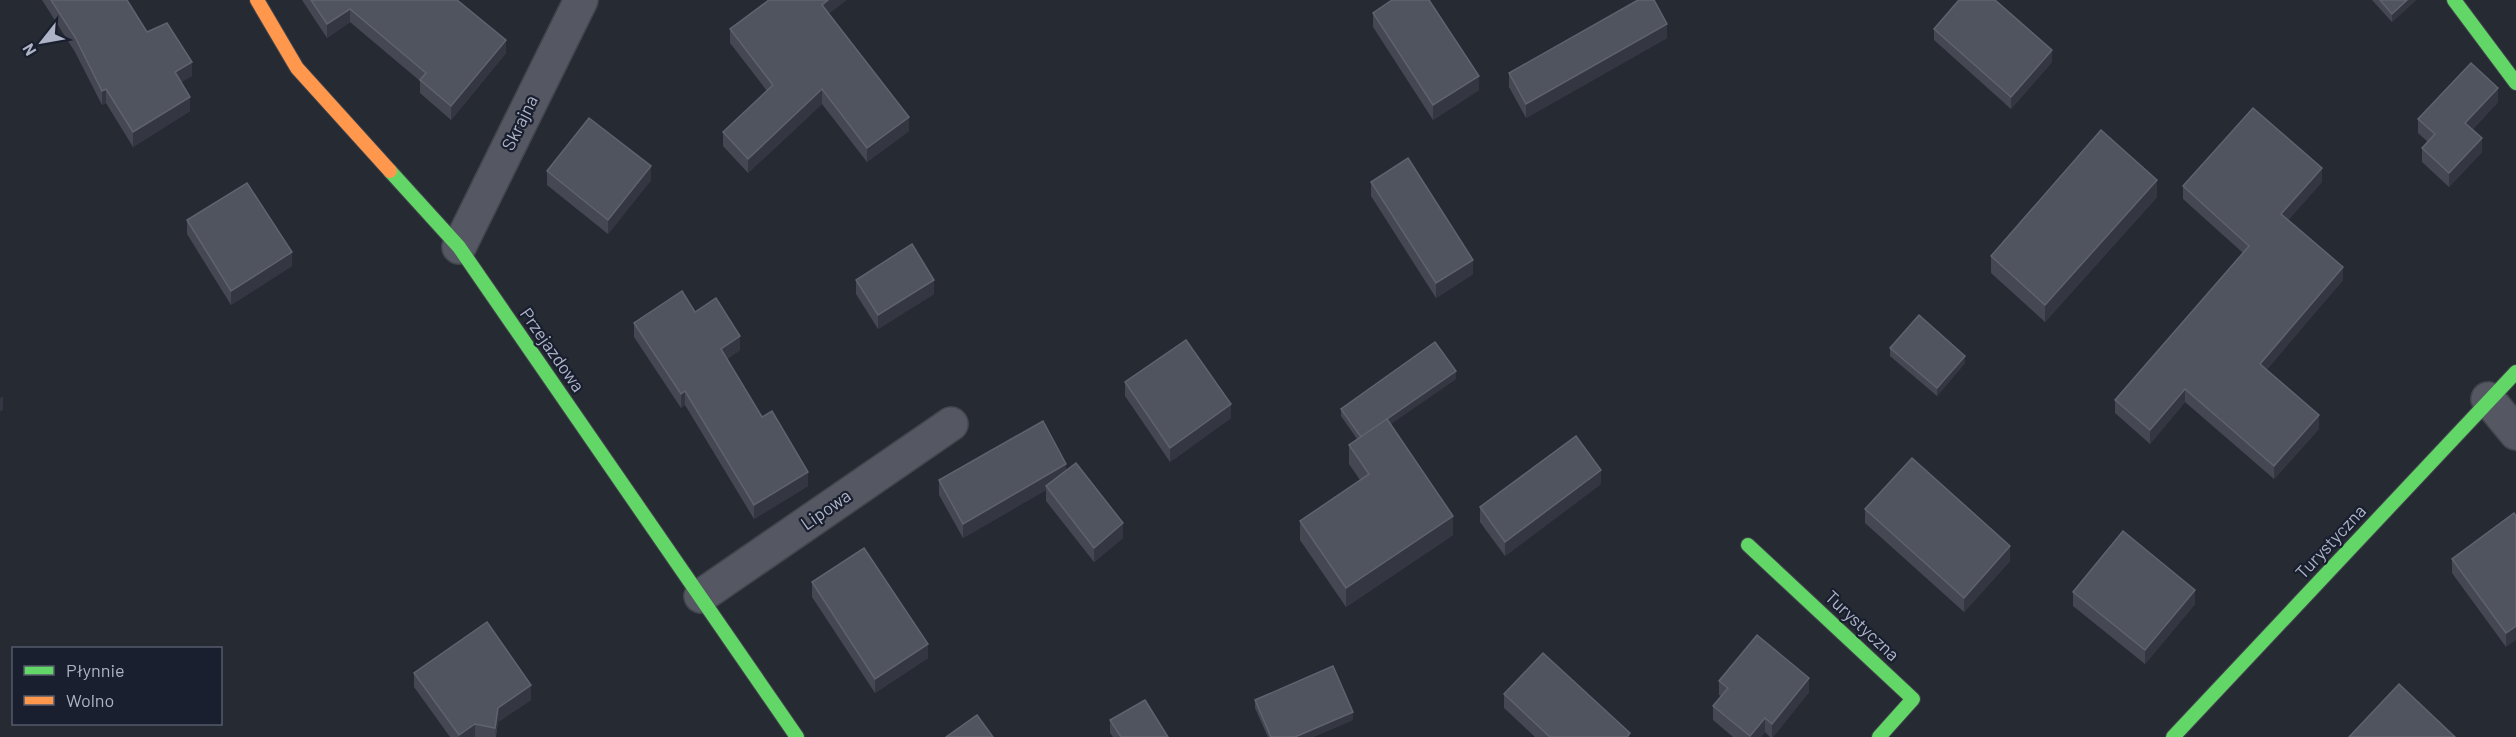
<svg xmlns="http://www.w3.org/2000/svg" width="2516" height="737" font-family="Barlow,sans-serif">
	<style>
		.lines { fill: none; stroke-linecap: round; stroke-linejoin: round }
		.street-casing { stroke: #42454c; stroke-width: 36 }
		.fast-casing { stroke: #42454c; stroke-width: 16 }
		.slow-casing { stroke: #42454c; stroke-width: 16 }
		.street { stroke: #555862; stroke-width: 33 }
		.fast { stroke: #63d668; stroke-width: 14 }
		.slow { stroke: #ff974d; stroke-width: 14 }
		.wall { fill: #454853 }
		.shaded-wall { fill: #343741 }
		.building { fill: #50545f; stroke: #5f636f; stroke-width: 1.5 }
		.labels { text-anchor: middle; stroke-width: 4.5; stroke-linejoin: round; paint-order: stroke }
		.street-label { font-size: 18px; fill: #aeb4c6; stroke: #191f2e }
	</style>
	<rect width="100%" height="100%" fill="#262a33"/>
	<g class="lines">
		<!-- street casing -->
		<g class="street-casing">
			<g id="street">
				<path d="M 459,247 L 581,0"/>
				<path d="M 2488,399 L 2516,433"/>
				<path d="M 701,596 L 951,424"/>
			</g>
		</g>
		<!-- fast casing -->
		<g class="fast-casing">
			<g id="fast">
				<path d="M 2454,0 L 2516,83"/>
				<path d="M 390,171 L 459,247 L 797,737"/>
				<path d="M 1748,545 L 1913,699 L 1879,737"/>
				<path d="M 2173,737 L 2516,372"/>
			</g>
		</g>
		<!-- slow casing -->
		<g class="slow-casing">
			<path id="slow" d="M 257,0 L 297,68 L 390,171"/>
		</g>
		<!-- street -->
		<use href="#street" class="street"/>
		<!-- fast -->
		<use href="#fast" class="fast"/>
		<!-- slow -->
		<use href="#slow" class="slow"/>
	</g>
	<!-- wall -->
	<g class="wall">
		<path d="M 42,0 L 127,0 L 147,32 L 192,76 L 181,82 L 190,111 L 133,147 L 106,103 L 102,105 L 75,52 Z"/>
		<path d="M 302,0 L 457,0 L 506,53 L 451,120 L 420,93 L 420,81 L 350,22 L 327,38 Z"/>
		<path d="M 2372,0 L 2416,0 L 2392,22 Z"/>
		<path d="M 1373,13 L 1479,90 L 1433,120 L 1373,27 Z"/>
		<path d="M 829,14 L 909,131 L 867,162 L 822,104 L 748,173 L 723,146 L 723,132 L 767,91 L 730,43 L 730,29 Z"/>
		<path d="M 1934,29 L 2052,62 L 2011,109 L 1934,40 Z"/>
		<path d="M 1667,38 L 1526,118 L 1509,87 L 1509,73 Z"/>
		<path d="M 2498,102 L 2473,129 L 2482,152 L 2449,187 L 2422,162 L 2422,148 L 2428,142 L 2418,133 L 2418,119 Z"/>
		<path d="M 547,171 L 651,180 L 608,234 L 547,185 Z"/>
		<path d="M 1371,182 L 1473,274 L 1436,298 L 1371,196 Z"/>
		<path d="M 2322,182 L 2288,220 L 2343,280 L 2266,370 L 2319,429 L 2274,479 L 2185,402 L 2150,444 L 2115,413 L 2115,400 L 2243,253 L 2183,199 L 2183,186 Z"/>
		<path d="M 2157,197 L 2045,322 L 1991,273 L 1991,256 Z"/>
		<path d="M 187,220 L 292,266 L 231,305 L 187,234 Z"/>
		<path d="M 856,280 L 934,294 L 878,329 L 856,294 Z"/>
		<path d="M 695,312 L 740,350 L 727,359 L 762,417 L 808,486 L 754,519 L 685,405 L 681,408 L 634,337 L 634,323 Z"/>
		<path d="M 1890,348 L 1965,363 L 1937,396 L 1890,356 Z"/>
		<path d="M 1456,379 L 1390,424 L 1453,535 L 1346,607 L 1300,540 L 1300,521 L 1360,480 L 1349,464 L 1349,445 L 1357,439 L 1341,416 L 1341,409 Z"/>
		<path d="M 1125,382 L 1231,418 L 1170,462 L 1125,396 Z"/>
		<path d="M 1066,471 L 1123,538 L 1094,562 L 1046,501 L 1046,490 L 963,538 L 939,495 L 939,480 Z"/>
		<path d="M 1601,484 L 1505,556 L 1480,522 L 1480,507 Z"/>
		<path d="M 1865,509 L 2010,561 L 1964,612 L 1865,523 Z"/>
		<path d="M 2514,513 L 2506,647 L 2452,573 L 2452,559 Z"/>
		<path d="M 812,582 L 928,658 L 875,693 L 812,597 Z"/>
		<path d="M 2073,592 L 2195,604 L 2145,664 L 2073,606 Z"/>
		<path d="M 414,673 L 531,700 L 498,722 L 496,737 L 450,737 L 414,687 Z"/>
		<path d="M 1719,681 L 1809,692 L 1773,737 L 1770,737 L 1765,732 L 1761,737 L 1733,737 L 1713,720 L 1713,706 L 1721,696 L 1719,695 Z"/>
		<path d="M 1504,694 L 1630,737 L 1535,737 L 1504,708 Z"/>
		<path d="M 1255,700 L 1353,720 L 1313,737 L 1268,737 L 1255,708 Z"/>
		<path d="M 1110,720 L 1168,737 L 1113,737 L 1110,733 Z"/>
	</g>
	<!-- shaded-wall -->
	<g class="shaded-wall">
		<path d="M 828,0 L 847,0 L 822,19 L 822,5 Z"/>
		<path d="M 2407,0 L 2416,0 L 2392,22 L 2392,14 Z"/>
		<path d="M 350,9 L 350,22 L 327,38 L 327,24 Z"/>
		<path d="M 1667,24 L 1667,38 L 1526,118 L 1526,104 Z"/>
		<path d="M 506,40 L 506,53 L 451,120 L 451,106 Z"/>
		<path d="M 2052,50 L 2052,62 L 2011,109 L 2011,97 Z"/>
		<path d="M 192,62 L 192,76 L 175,86 L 175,72 Z"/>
		<path d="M 1479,76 L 1479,90 L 1433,120 L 1433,105 Z"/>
		<path d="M 2498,88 L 2498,102 L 2465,137 L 2465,123 Z"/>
		<path d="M 106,89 L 106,103 L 102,105 L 102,91 Z"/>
		<path d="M 822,89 L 822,104 L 748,173 L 748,159 Z"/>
		<path d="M 190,97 L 190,111 L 133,147 L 133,132 Z"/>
		<path d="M 909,117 L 909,131 L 867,162 L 867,148 Z"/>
		<path d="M 2482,138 L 2482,152 L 2449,187 L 2449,173 Z"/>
		<path d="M 651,166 L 651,180 L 608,234 L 608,220 Z"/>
		<path d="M 2322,168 L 2322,182 L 2281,228 L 2281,214 Z"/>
		<path d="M 2157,180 L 2157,197 L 2045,322 L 2045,305 Z"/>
		<path d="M 292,252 L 292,266 L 231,305 L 231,291 Z"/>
		<path d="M 1473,260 L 1473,274 L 1436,298 L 1436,283 Z"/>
		<path d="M 2343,267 L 2343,280 L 2260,378 L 2260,364 Z"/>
		<path d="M 934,280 L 934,294 L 878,329 L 878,315 Z"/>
		<path d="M 740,336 L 740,350 L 721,363 L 721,349 Z"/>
		<path d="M 1965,356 L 1965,363 L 1937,396 L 1937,388 Z"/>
		<path d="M 1456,371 L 1456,379 L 1361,445 L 1361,437 Z"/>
		<path d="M 2185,389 L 2185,402 L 2150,444 L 2150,430 Z"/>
		<path d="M 685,391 L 685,405 L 681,408 L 681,394 Z"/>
		<path d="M 3,396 L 3,410 L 0,412 L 0,398 Z"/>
		<path d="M 1231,404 L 1231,418 L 1170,462 L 1170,448 Z"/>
		<path d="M 2319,415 L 2319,429 L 2274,479 L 2274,466 Z"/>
		<path d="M 1066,464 L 1066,479 L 1046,486 L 1046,490 L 963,538 L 963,524 Z"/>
		<path d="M 1601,470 L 1601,484 L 1505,556 L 1505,542 Z"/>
		<path d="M 808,472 L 808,486 L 754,519 L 754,505 Z"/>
		<path d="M 1453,516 L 1453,535 L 1346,607 L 1346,588 Z"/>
		<path d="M 1123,523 L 1123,538 L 1094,562 L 1094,548 Z"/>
		<path d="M 2010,546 L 2010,561 L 1964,612 L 1964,598 Z"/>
		<path d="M 2195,590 L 2195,604 L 2145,664 L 2145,650 Z"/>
		<path d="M 2516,626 L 2516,640 L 2506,647 L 2506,633 Z"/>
		<path d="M 928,644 L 928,658 L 875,693 L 875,679 Z"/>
		<path d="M 1809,678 L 1809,692 L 1773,737 L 1772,737 L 1772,724 Z"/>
		<path d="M 531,685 L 531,700 L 498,722 L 495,737 L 498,708 Z"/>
		<path d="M 1353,712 L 1353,720 L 1313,737 L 1295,737 Z"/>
		<path d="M 1765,718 L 1765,732 L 1761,737 L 1750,737 Z"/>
		<path d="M 475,724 L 475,737 L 459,737 L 459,735 Z"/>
	</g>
	<!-- building -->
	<g class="building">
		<path d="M 51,0 L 127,0 L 147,32 L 167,23 L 192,62 L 175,72 L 190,97 L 133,132 L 106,89 L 102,91 L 75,37 Z"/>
		<path d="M 311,0 L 457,0 L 506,40 L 451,106 L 420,80 L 426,73 L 350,9 L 327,24 Z"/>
		<path d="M 769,0 L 828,0 L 822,5 L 909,117 L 867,148 L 822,89 L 748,159 L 723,132 L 773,85 L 730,29 Z"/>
		<path d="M 1392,0 L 1429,0 L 1479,76 L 1433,105 L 1373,13 Z"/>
		<path d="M 1638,0 L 1654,0 L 1667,24 L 1526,104 L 1509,73 Z"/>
		<path d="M 1959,0 L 1995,0 L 2052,50 L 2011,97 L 1934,29 Z"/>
		<path d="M 2380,0 L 2407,0 L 2392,14 Z"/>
		<path d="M 2471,63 L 2498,88 L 2465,123 L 2482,138 L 2449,173 L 2422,148 L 2435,134 L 2418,119 Z"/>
		<path d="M 2253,108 L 2322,168 L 2281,214 L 2343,267 L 2260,364 L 2319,415 L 2274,466 L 2185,389 L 2150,430 L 2115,400 L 2249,246 L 2183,186 Z"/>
		<path d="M 589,118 L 651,166 L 608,220 L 547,171 Z"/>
		<path d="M 2101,130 L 2157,180 L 2045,305 L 1991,256 Z"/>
		<path d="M 1408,158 L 1473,260 L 1436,283 L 1371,182 Z"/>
		<path d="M 247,183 L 292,252 L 231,291 L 187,220 Z"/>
		<path d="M 912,244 L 934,280 L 878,315 L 856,280 Z"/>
		<path d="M 682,291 L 695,312 L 716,298 L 740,336 L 721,349 L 762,417 L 772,411 L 808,472 L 754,505 L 685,391 L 681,394 L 634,323 Z"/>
		<path d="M 1919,315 L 1965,356 L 1937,388 L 1890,348 Z"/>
		<path d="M 1186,340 L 1231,404 L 1170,448 L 1125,382 Z"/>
		<path d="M 1435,342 L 1456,371 L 1361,437 L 1341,409 Z"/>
		<path d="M 1387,419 L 1453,516 L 1346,588 L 1300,521 L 1369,474 L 1349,445 Z"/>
		<path d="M 1043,421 L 1066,464 L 963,524 L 939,480 Z"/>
		<path d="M 1576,436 L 1601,470 L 1505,542 L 1480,507 Z"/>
		<path d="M 1912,458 L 2010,546 L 1964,598 L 1865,509 Z"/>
		<path d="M 1076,463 L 1123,523 L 1094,548 L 1046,486 Z"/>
		<path d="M 2514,513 L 2516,516 L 2516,626 L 2506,633 L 2452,559 Z"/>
		<path d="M 2123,531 L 2195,590 L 2145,650 L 2073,592 Z"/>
		<path d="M 864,548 L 928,644 L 875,679 L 812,582 Z"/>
		<path d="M 487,622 L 531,685 L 498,708 L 495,728 L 475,724 L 459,735 L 414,673 Z"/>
		<path d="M 1757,635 L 1809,678 L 1772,724 L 1765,718 L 1750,736 L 1713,706 L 1728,688 L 1719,681 Z"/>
		<path d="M 1543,653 L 1630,733 L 1627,737 L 1550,737 L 1504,694 Z"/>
		<path d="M 1333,666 L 1353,712 L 1295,737 L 1271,737 L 1255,700 Z"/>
		<path d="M 2399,684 L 2455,737 L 2349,737 Z"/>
		<path d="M 1145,700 L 1168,737 L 1121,737 L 1110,720 Z"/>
		<path d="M 977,715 L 993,737 L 946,737 Z"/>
	</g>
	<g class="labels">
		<!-- street labels -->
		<g class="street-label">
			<text transform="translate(520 123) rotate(-64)" y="6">Skrajna</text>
			<text transform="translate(552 350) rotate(55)" y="6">Przejazdowa</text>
			<text transform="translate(826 510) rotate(-35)" y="6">Lipowa</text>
			<text transform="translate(2331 542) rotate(-47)" y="6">Turystyczna</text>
			<text transform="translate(1862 626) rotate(43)" y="6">Turystyczna</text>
		</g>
	</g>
	<!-- legend -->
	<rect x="12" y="647" width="210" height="78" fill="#191f2e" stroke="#555b6b" stroke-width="1.5"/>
	<rect x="24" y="666" width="30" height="9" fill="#63d668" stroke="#555b6b" stroke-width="1.5"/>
	<text x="66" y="677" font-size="18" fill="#aeb4c6">Płynnie</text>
	<rect x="24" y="696" width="30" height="9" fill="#ff974d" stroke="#555b6b" stroke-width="1.5"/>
	<text x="66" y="707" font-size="18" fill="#aeb4c6">Wolno</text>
	<!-- north arrow -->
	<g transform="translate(42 42) rotate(239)" stroke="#191f2e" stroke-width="4.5" paint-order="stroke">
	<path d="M0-4.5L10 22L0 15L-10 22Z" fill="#aeb4c6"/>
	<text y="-9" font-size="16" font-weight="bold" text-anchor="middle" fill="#aeb4c6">N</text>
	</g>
</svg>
